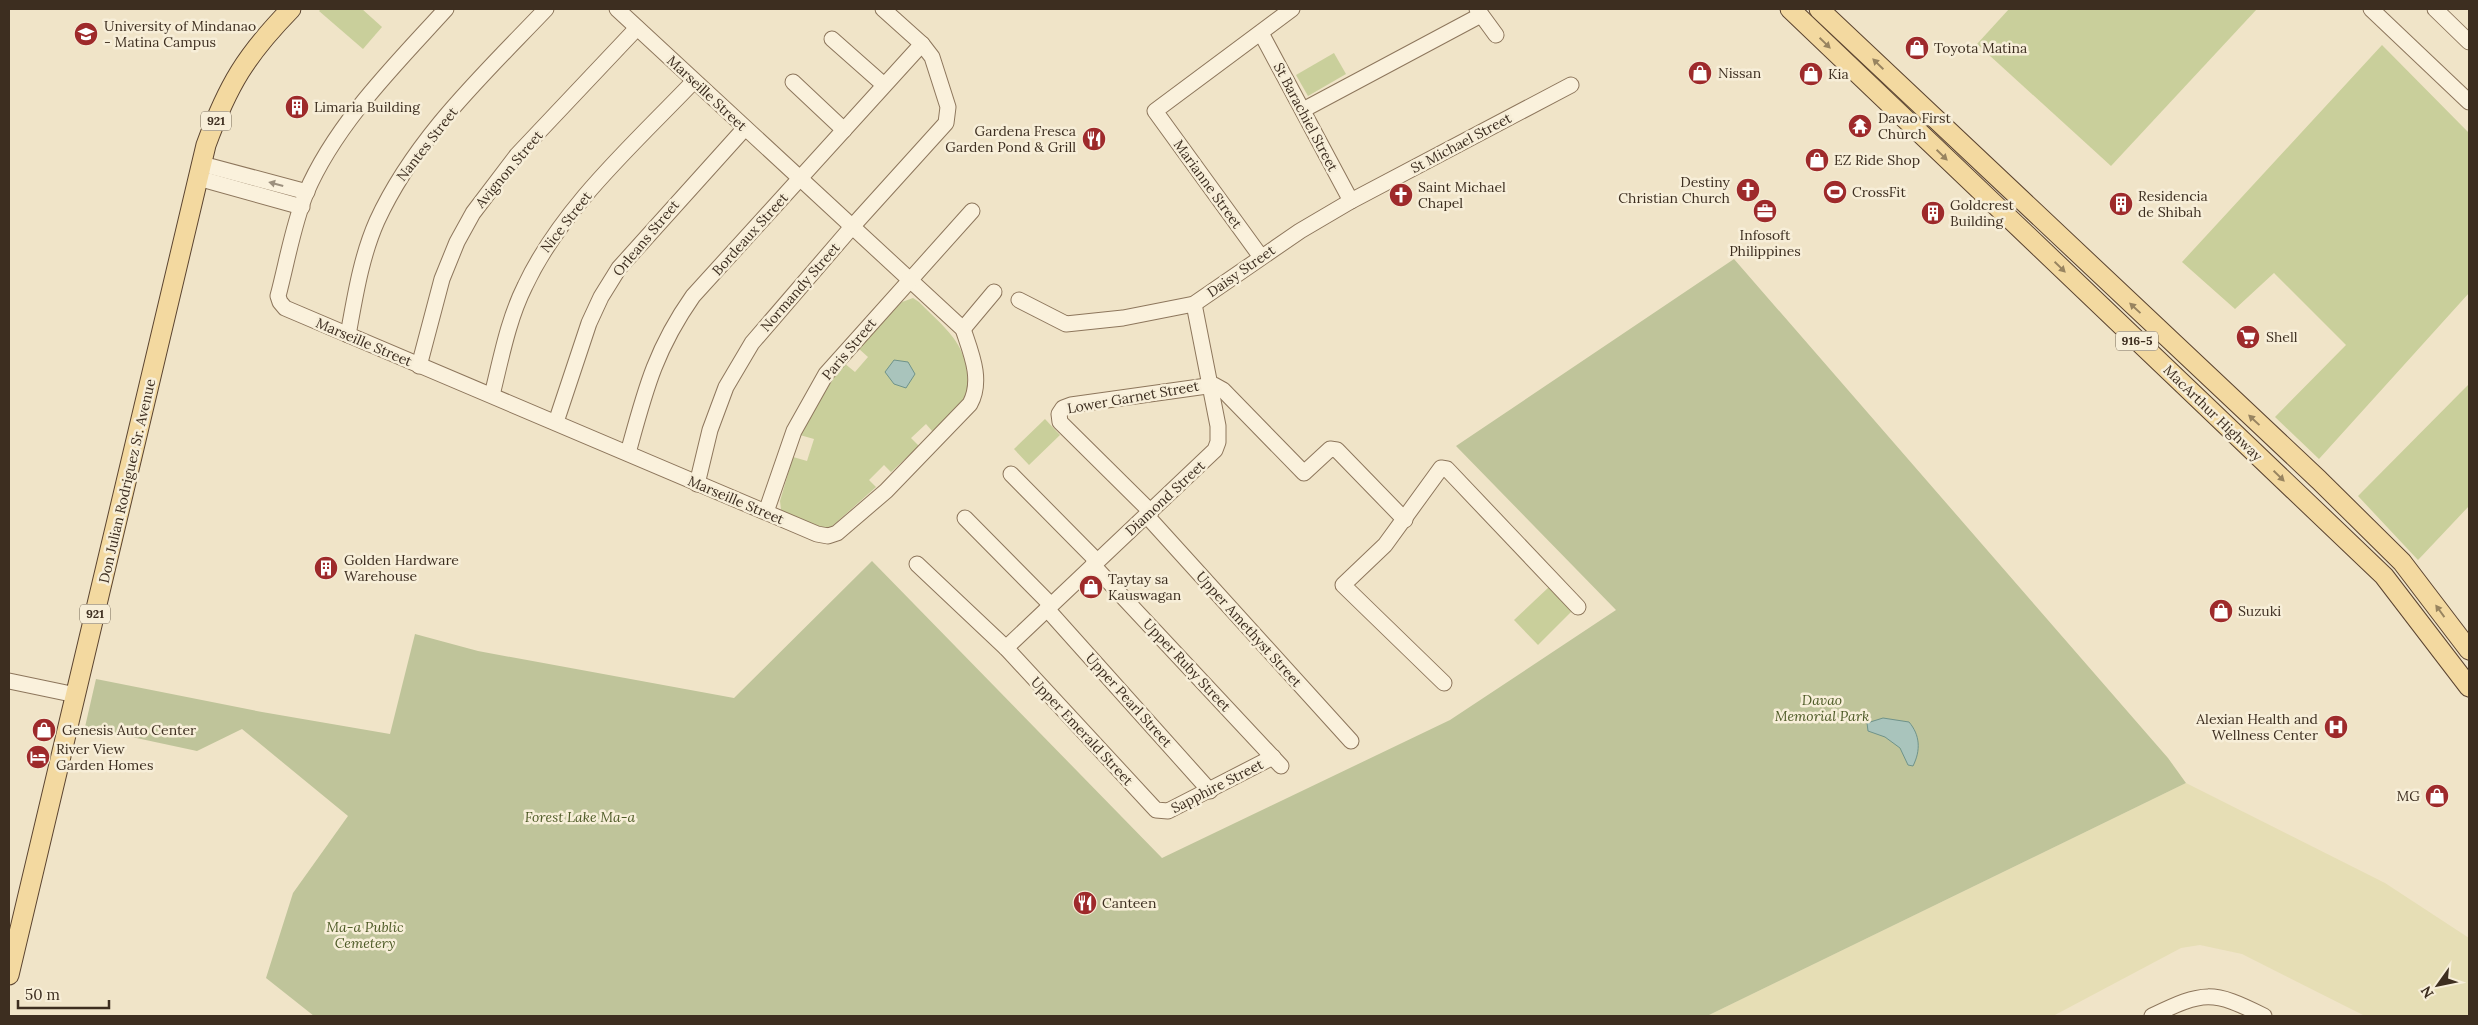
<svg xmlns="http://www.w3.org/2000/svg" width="2478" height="1025" font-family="Lora,serif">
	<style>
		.farmland { fill: #e6deb5 }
		.green { fill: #c9cf9b }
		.cemetery { fill: #bfc49a }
		.water { fill: #a9c4bc; stroke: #6f938a }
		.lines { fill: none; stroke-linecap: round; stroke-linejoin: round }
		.minor-casing { stroke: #8d765c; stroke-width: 17 }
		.major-casing { stroke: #5b4430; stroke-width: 21 }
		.minor { stroke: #faf1dc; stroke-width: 15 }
		.major { stroke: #f3d9a0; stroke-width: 19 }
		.oneway { fill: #988460 }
		.oneway2 { fill: #9c907e }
		.labels { text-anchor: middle; stroke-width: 5; stroke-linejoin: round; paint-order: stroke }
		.shield { fill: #f7eed8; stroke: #756857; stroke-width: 1 }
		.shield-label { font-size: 12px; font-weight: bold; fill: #3d2e20 }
		.poi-label { font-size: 14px; fill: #3d2e20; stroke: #f7eed8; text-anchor: start }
		.street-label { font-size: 14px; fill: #3d2e20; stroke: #f7eed8 }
		.park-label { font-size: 14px; font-style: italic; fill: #4d5a26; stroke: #f7eed8 }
	</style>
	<rect width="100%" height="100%" fill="#f0e4c8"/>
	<!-- farmland -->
	<path class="farmland" d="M 2186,783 L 2385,883 L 2469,938 L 2469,1016 L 2365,1016 L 2242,954 L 2200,945 L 2181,948 L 2053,1016 L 1707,1016 Z"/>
	<!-- green -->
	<g class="green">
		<path d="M 321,9 L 362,9 L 382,27 L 363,49 L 319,11 Z"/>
		<path d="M 2009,9 L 2257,9 L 2111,166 L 1977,44 Z"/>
		<path d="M 2382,45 L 2469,133 L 2469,293 L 2319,459 L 2275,417 L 2346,345 L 2274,273 L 2235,309 L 2182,262 Z"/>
		<path d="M 1334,53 L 1346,74 L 1308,96 L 1296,75 Z"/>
		<path d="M 913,298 L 919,302 C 954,337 970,346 968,399 L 933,432 L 926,424 L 911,438 L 919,446 L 891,472 L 884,465 L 869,480 L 876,487 L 830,528 L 824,529 L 784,512 L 781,510 L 780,501 L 793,457 L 807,461 L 814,439 L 800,435 L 816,398 L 844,363 L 855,372 L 868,357 L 858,348 L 902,302 Z"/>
		<path d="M 2469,384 L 2469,506 L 2418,560 L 2358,496 Z"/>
		<path d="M 1045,419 L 1060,435 L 1029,465 L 1014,449 Z"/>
		<path d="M 1549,587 L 1572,611 L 1538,645 L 1514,620 Z"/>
	</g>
	<!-- cemetery -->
	<path class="cemetery" d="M 1734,259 L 2168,758 L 2186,783 L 1707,1016 L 314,1016 L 266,978 L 293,893 L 348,816 L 242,729 L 197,751 L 85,727 L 96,679 L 262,712 L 390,734 L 415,634 L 478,651 L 734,698 L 872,561 L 1162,858 L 1450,720 L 1616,610 L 1456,446 Z"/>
	<!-- water -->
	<g class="water">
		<path d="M 894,360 L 908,362 L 915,374 L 906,388 L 894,384 L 885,372 Z"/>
		<path d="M 1883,718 L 1909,722 C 1920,735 1921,750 1913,766 L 1908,765 L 1900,748 L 1885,737 L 1868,731 L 1867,723 Z"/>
	</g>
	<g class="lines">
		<!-- minor casing -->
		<g class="minor-casing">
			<g id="minor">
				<path d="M 446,9 C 396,64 336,123 306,193 C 293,225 287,262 278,296 L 280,302 L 285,308 L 817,534 L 828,536 L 837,533 L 886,491 L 970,404 C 983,380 971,353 963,329 L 617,9"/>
				<path d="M 1477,9 L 1496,35"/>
				<path d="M 2371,9 L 2469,102"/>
				<path d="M 2435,9 L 2469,42"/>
				<path d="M 1261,33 L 1351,201"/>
				<path d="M 832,39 L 884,85"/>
				<path d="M 793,82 L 844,130"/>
				<path d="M 1303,110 L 1481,15"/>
				<path d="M 202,164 L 307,192"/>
				<path d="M 198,178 L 302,207"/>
				<path d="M 1261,257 L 1155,111 L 1292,9"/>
				<path d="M 1019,300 L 1066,324 L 1123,318 L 1194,304 L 1300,231 L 1351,201 L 1571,85"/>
				<path d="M 963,329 L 994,292"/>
				<path d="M 348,335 C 355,297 361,257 377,221 C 415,138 484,74 546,9"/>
				<path d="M 419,366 L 442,279 L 457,242 L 473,213 L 517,155 L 637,28"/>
				<path d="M 492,395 C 501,359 508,320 525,286 C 562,207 635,143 694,81"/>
				<path d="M 556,422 L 589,323 L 601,297 L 619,268 L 745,128"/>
				<path d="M 628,453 C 645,391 655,350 693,296 L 922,44"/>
				<path d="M 1011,474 L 1097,561"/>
				<path d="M 697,484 L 710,430 L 726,387 L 752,343 L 851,228 L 946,123 L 948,107 L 932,57 L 922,44 L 883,9"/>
				<path d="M 766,512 L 794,431 L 826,374 L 972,211"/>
				<path d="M 1151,512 L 1060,422 L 1059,414 L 1063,408 L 1071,405 L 1214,385 L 1223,390 L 1304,473 L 1330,449 L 1337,450 L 1405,520"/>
				<path d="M 1147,516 L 1351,741"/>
				<path d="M 965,518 L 1051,605"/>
				<path d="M 917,564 L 1006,648 L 1156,810 L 1168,811 L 1273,757"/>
				<path d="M 1093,565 L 1281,766"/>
				<path d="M 1047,609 L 1210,791"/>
				<path d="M 1006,648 L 1215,450 L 1218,442 L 1218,426 L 1194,304"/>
				<path d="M 9,681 L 76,695"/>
				<path d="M 1444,683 L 1343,585 L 1385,545 L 1441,468 L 1447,469 L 1578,607"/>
				<path d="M 2152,1016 C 2204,991 2212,990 2264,1016"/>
			</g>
		</g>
		<!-- major casing -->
		<g class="major-casing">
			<g id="major">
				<path d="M 1790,9 L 2384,576 L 2469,687"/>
				<path d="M 1819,9 L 2319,480 L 2402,562 L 2469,650"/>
				<path d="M 9,975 L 206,145 C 228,85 246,55 291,9"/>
			</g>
		</g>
		<!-- minor -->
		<use href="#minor" class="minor"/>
		<!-- major -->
		<use href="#major" class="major"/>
	</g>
	<!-- one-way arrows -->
	<defs><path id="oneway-solid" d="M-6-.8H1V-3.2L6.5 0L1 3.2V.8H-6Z" transform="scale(1.25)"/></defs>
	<g class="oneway">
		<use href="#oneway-solid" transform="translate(1825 43) rotate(44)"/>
		<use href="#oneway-solid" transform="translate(1878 64) rotate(-136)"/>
		<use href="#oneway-solid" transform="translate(1942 155) rotate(44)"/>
		<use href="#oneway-solid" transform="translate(2060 267) rotate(44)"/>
		<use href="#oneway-solid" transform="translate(2135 308) rotate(-137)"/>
		<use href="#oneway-solid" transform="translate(2254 420) rotate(-137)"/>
		<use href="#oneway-solid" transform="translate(2279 476) rotate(44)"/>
		<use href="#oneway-solid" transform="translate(2440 611) rotate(-126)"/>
	</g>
	<use class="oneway2" href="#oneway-solid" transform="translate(276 184) rotate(-165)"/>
	<!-- icons -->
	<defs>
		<g id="university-disc" transform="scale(1.25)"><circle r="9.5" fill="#9e2a2b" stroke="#f7eed8"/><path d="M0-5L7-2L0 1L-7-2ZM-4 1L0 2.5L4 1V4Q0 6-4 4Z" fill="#fff"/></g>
		<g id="shop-disc" transform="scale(1.25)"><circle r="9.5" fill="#9e2a2b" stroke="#f7eed8"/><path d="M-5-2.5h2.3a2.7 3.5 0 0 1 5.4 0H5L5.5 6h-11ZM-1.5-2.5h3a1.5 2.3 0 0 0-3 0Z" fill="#fff"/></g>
		<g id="building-disc" transform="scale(1.25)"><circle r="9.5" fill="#9e2a2b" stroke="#f7eed8"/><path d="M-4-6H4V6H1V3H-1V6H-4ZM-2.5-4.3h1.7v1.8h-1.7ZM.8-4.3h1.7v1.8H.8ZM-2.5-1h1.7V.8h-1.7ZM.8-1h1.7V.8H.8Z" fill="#fff"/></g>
		<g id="temple-disc" transform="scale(1.25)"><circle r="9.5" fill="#9e2a2b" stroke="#f7eed8"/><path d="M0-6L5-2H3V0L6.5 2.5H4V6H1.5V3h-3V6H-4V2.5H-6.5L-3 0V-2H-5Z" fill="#fff"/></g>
		<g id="restaurant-disc" transform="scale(1.25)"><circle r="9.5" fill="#9e2a2b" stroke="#f7eed8"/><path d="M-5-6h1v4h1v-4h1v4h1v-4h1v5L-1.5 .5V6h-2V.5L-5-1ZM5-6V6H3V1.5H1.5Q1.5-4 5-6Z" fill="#fff"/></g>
		<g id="church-disc" transform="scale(1.25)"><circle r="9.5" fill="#9e2a2b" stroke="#f7eed8"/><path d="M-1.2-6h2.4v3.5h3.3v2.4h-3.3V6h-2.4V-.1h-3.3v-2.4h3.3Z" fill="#fff"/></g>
		<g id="stadium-disc" transform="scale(1.25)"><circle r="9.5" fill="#9e2a2b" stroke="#f7eed8"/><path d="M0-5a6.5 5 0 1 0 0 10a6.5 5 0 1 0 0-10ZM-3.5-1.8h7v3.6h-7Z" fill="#fff"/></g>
		<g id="office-disc" transform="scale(1.25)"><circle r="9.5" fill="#9e2a2b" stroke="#f7eed8"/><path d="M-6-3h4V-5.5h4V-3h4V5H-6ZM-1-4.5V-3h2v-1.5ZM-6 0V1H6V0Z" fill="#fff"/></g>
		<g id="supermarket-disc" transform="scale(1.25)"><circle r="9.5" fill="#9e2a2b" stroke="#f7eed8"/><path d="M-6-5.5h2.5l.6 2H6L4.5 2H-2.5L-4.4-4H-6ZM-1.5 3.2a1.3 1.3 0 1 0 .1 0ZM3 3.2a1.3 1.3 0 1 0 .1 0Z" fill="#fff"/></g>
		<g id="hospital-disc" transform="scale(1.25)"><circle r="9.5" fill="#9e2a2b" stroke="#f7eed8"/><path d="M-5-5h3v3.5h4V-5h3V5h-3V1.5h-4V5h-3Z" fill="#fff"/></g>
		<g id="hotel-disc" transform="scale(1.25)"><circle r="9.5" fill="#9e2a2b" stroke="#f7eed8"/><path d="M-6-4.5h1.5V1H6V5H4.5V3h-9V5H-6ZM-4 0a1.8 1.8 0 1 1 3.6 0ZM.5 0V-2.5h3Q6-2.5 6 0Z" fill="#fff"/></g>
	</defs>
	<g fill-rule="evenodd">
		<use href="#university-disc" x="86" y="34"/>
		<use href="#shop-disc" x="1917" y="48"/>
		<use href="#shop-disc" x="1700" y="73"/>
		<use href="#shop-disc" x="1811" y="74"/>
		<use href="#building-disc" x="297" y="107"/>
		<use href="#temple-disc" x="1860" y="126"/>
		<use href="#restaurant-disc" x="1094" y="139"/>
		<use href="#shop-disc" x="1817" y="160"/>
		<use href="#church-disc" x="1748" y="190"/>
		<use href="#stadium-disc" x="1835" y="192"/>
		<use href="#church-disc" x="1401" y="195"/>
		<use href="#building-disc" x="2121" y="204"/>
		<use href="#office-disc" x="1765" y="211"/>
		<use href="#building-disc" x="1933" y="213"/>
		<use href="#supermarket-disc" x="2248" y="337"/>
		<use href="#building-disc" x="326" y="568"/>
		<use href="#shop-disc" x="1091" y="587"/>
		<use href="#shop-disc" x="2221" y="611"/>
		<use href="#hospital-disc" x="2336" y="727"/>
		<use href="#shop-disc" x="44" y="730"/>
		<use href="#hotel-disc" x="38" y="757"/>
		<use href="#shop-disc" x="2437" y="796"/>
		<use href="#restaurant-disc" x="1085" y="903"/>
	</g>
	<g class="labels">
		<!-- shield labels -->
		<g class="shield">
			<rect x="201" y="111.5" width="30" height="19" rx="4"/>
			<rect x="2116" y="331.5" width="42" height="19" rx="4"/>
			<rect x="80" y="604.5" width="30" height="19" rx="4"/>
		</g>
		<g class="shield-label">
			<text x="216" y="125">921</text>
			<text x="2137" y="345">916-5</text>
			<text x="95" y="618">921</text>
		</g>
		<!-- poi labels -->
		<g class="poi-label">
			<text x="104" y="31">University of Mindanao<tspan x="104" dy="16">- Matina Campus</tspan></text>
			<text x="1934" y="53">Toyota Matina</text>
			<text x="1718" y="78">Nissan</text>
			<text x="1828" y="79">Kia</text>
			<text x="314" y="112">Limaria Building</text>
			<text x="1878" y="123">Davao First<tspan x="1878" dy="16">Church</tspan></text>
			<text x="1076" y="136" text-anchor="end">Gardena Fresca<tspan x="1076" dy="16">Garden Pond &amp; Grill</tspan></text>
			<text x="1834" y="165">EZ Ride Shop</text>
			<text x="1730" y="187" text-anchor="end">Destiny<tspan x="1730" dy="16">Christian Church</tspan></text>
			<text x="1418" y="192">Saint Michael<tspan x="1418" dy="16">Chapel</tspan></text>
			<text x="1852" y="197">CrossFit</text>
			<text x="2138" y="201">Residencia<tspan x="2138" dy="16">de Shibah</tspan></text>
			<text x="1950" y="210">Goldcrest<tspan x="1950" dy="16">Building</tspan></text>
			<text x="1765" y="240" text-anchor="middle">Infosoft<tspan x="1765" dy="16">Philippines</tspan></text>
			<text x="2266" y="342">Shell</text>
			<text x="344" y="565">Golden Hardware<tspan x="344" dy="16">Warehouse</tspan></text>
			<text x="1108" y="584">Taytay sa<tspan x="1108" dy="16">Kauswagan</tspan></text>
			<text x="2238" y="616">Suzuki</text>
			<text x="2318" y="724" text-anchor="end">Alexian Health and<tspan x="2318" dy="16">Wellness Center</tspan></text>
			<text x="62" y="735">Genesis Auto Center</text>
			<text x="56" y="754">River View<tspan x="56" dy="16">Garden Homes</tspan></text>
			<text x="2420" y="801" text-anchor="end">MG</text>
			<text x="1102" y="908">Canteen</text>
		</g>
		<!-- street labels -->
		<g class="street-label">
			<text transform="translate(707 93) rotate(43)" y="5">Marseille Street</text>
			<text transform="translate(1306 117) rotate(62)" y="5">St Barachiel Street</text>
			<text transform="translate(1461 143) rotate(-28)" y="5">St Michael Street</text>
			<text transform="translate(427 144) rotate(-52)" y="5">Nantes Street</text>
			<text transform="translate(509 169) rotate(-50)" y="5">Avignon Street</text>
			<text transform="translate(1208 184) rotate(54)" y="5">Marianne Street</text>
			<text transform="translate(566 222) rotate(-52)" y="5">Nice Street</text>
			<text transform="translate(750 234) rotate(-48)" y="5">Bordeaux Street</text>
			<text transform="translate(646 238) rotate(-50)" y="5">Orleans Street</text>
			<text transform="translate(1241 271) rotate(-35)" y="5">Daisy Street</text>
			<text transform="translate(800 287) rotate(-49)" y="5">Normandy Street</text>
			<text transform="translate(364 342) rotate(23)" y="5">Marseille Street</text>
			<text transform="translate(849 349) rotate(-50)" y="5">Paris Street</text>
			<text transform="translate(1133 397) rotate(-10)" y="5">Lower Garnet Street</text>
			<text transform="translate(2213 413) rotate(44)" y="5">MacArthur Highway</text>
			<text transform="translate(127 481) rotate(-77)" y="5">Don Julian Rodriguez Sr. Avenue</text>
			<text transform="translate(1165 498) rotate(-43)" y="5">Diamond Street</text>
			<text transform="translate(736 500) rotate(23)" y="5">Marseille Street</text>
			<text transform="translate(1249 629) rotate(48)" y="5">Upper Amethyst Street</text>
			<text transform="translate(1187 665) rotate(47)" y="5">Upper Ruby Street</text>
			<text transform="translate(1129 700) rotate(48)" y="5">Upper Pearl Street</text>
			<text transform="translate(1082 731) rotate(47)" y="5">Upper Emerald Street</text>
			<text transform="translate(1217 786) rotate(-27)" y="5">Sapphire Street</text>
		</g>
		<!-- park labels -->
		<g class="park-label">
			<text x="1822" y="705">Davao<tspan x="1822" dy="16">Memorial Park</tspan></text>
			<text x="580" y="822">Forest Lake Ma-a</text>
			<text x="365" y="932">Ma-a Public<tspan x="365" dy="16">Cemetery</tspan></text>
		</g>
	</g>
	<!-- border -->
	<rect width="2478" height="1025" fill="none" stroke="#3d2e20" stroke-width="20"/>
	<!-- north arrow -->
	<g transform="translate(2438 985) rotate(237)" stroke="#f7eed8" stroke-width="4" paint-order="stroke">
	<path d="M0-4L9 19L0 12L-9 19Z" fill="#3d2e20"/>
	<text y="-8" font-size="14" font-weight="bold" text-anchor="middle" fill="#3d2e20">N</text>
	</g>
	<!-- scale -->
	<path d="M18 1000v8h91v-8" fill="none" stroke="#3d2e20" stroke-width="2.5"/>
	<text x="25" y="1000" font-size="15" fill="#3d2e20" stroke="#f7eed8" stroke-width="4" paint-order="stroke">50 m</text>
</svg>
